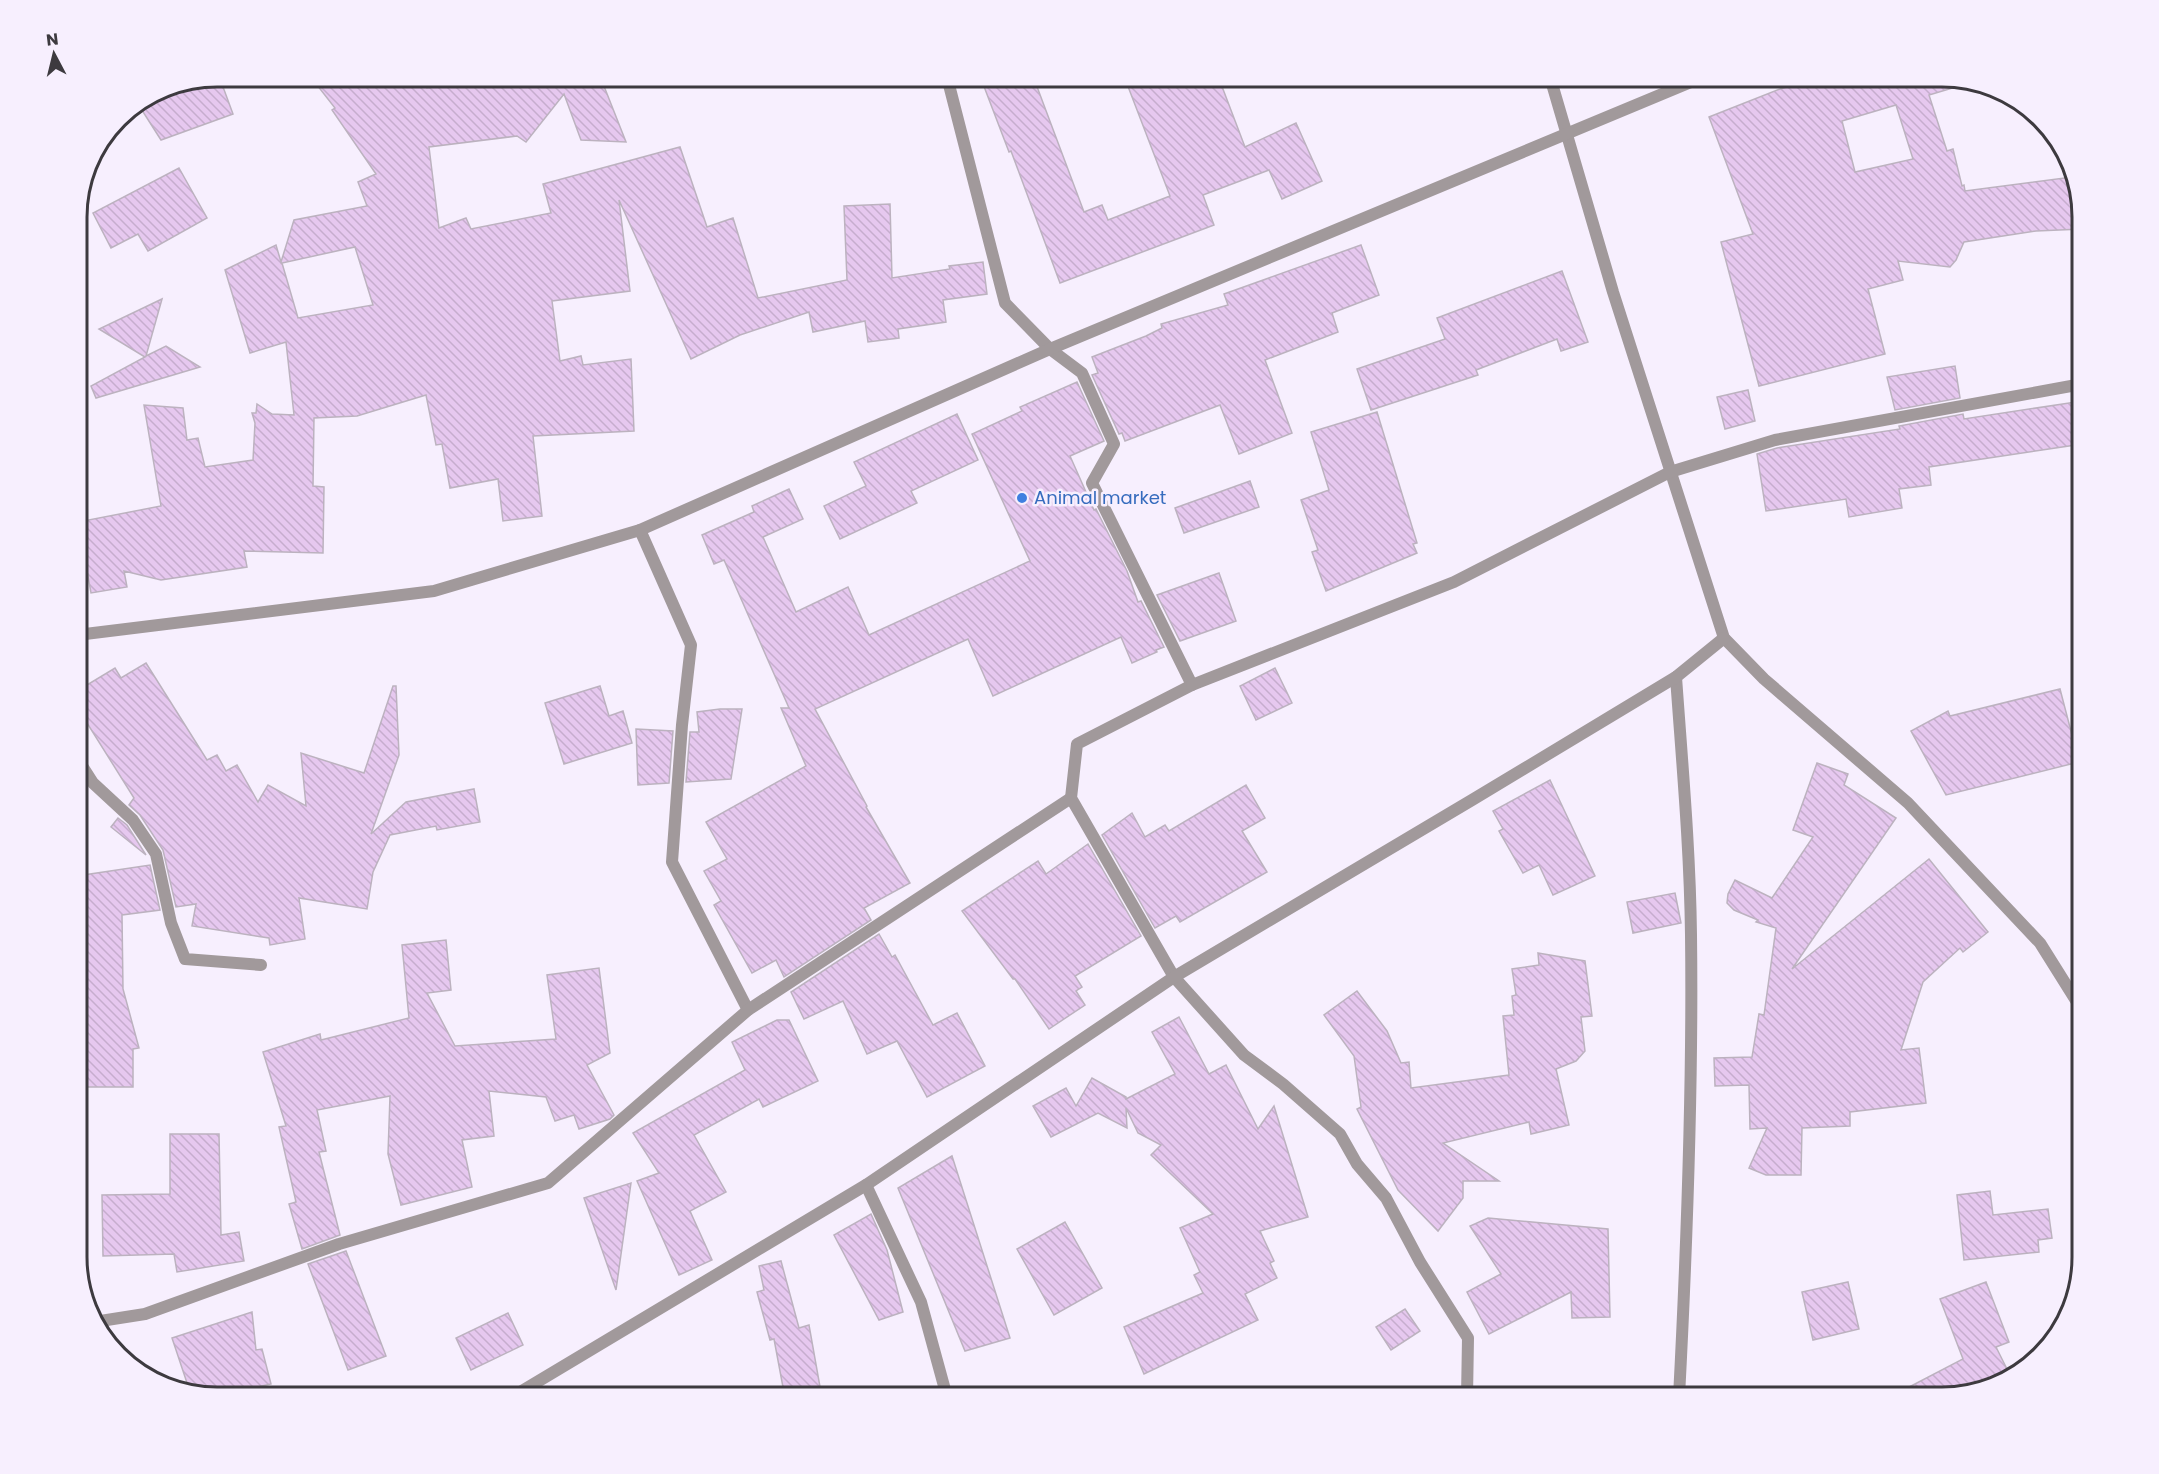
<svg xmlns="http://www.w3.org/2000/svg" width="2159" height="1474" font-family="Poppins,sans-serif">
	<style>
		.building { fill: url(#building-back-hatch); stroke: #bcb2bf; stroke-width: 1.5; fill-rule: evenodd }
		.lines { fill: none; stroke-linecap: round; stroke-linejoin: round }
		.minor { stroke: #a1999b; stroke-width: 12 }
		.shop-dot { fill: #3f7fe0; stroke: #f7effe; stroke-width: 2 }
		.labels { text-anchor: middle; stroke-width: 5; stroke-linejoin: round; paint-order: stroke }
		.shop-label { font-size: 18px; fill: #366cbe; stroke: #f7effe; text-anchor: start }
		.rim { fill: none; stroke: #3d3a3f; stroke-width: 3 }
	</style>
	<defs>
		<pattern id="building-back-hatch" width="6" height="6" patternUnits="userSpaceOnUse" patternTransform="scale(1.5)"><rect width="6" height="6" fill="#e6c8ef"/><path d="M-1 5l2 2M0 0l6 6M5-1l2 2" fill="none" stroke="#c6adce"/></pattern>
	</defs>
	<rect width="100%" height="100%" fill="#f7effe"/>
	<!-- building -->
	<g class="building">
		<path d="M 219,76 L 233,114 L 161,140 L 138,104 L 164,87 L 170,86 L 174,91 Z"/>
		<path d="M 310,76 L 427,76 L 427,88 L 512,76 L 600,76 L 626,142 L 581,140 L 564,94 L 526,142 L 517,136 L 429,147 L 439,228 L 466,218 L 471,229 L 551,213 L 543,184 L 680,147 L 707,227 L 733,218 L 758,298 L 847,280 L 844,206 L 890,204 L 892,278 L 950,269 L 949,266 L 983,262 L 987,294 L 943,300 L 946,322 L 898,329 L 899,338 L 868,342 L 865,321 L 813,332 L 809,312 L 740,335 L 691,359 L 619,200 L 630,291 L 552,301 L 560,361 L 581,356 L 583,365 L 631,359 L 634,431 L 533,436 L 542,516 L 503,521 L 498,479 L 450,488 L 442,444 L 436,445 L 426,395 L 357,416 L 314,418 L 313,486 L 324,487 L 323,553 L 244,551 L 247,567 L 161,580 L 124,571 L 127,587 L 91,593 L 78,522 L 161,506 L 144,405 L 183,408 L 187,440 L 198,438 L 205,467 L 253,460 L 255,423 L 252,413 L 256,413 L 257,404 L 272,414 L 294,415 L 286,342 L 250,353 L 225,270 L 276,245 L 281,262 L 294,220 L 367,206 L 358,182 L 376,174 L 332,110 L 335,108 ZM 355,247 L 373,305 L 298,318 L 282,263 Z"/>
		<path d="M 980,76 L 1033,76 L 1084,212 L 1102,205 L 1108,220 L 1170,196 L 1124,76 L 1218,76 L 1245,147 L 1296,123 L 1322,181 L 1282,199 L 1269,170 L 1203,195 L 1214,225 L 1060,283 L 1011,151 L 1009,152 Z"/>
		<path d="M 1823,76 L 1942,76 L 1966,84 L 1929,95 L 1947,151 L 1953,149 L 1962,186 L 1964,185 L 1965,191 L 2072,177 L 2082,217 L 2082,229 L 2036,231 L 1964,242 L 1956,260 L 1950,267 L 1898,261 L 1903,280 L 1868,289 L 1885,354 L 1759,386 L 1721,242 L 1753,234 L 1709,117 L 1780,89 ZM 1896,105 L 1913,159 L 1855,172 L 1842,121 Z"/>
		<path d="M 179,168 L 207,218 L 148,251 L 138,234 L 111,248 L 93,213 Z"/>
		<path d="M 1361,245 L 1379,295 L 1332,313 L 1338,332 L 1265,360 L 1292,433 L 1239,454 L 1220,405 L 1125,441 L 1122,433 L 1119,434 L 1092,375 L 1098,373 L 1092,357 L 1146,336 L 1162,328 L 1161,324 L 1228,305 L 1224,294 Z"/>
		<path d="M 1562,271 L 1588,342 L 1561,351 L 1557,339 L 1476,370 L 1478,375 L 1371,410 L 1357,369 L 1445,339 L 1437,318 Z"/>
		<path d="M 162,299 L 146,356 L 166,346 L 200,367 L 96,398 L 91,386 L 145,357 L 99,329 Z"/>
		<path d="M 1955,366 L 1960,398 L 1895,410 L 1887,377 Z"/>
		<path d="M 1077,382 L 1104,441 L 1070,456 L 1094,510 L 1096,509 L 1127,571 L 1138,602 L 1141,601 L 1164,647 L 1156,650 L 1157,652 L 1132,663 L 1121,637 L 993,696 L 968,639 L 815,709 L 867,806 L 866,807 L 910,883 L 864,908 L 871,920 L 784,977 L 776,960 L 752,973 L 714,905 L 721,901 L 704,871 L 727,859 L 706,822 L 806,766 L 781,708 L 789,708 L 724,560 L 714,564 L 702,535 L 754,512 L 752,506 L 789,489 L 803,519 L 763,537 L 796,612 L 848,587 L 869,635 L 1030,561 L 972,434 L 1022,411 L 1020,407 Z"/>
		<path d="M 1748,390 L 1755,421 L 1725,429 L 1717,397 Z"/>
		<path d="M 2082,401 L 2082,444 L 1929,467 L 1931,485 L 1899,489 L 1902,508 L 1849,517 L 1846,499 L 1766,511 L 1757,454 L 1777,448 L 1900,429 L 1899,426 L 1963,414 L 1964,419 Z"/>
		<path d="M 1377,412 L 1417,543 L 1413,544 L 1417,553 L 1326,591 L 1312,552 L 1318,550 L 1301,500 L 1329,490 L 1311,432 Z"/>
		<path d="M 957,414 L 978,460 L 911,491 L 917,503 L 840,539 L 824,506 L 866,486 L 854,462 Z"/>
		<path d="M 1250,481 L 1259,507 L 1184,533 L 1175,508 Z"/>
		<path d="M 1219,573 L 1236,621 L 1180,641 L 1157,595 Z"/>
		<path d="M 146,663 L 207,760 L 217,755 L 226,771 L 237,765 L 258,802 L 268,785 L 306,806 L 301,753 L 364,773 L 393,686 L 396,686 L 399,755 L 371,834 L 406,802 L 474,789 L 480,822 L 437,830 L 436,826 L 390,835 L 373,872 L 367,909 L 299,898 L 305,939 L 270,945 L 269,938 L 192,926 L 196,904 L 176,907 L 163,850 L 140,815 L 129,805 L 134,798 L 77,707 L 77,691 L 115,668 L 121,678 Z"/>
		<path d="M 1275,668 L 1292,703 L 1256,720 L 1240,686 Z"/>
		<path d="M 600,686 L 609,716 L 623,711 L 632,743 L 564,764 L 545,703 Z"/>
		<path d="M 2060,689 L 2079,762 L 1946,795 L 1911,731 L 1948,711 L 1950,716 Z"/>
		<path d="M 720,709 L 742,709 L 731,779 L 686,782 L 690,732 L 699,732 L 697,712 Z"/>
		<path d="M 636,729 L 673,731 L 669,783 L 638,785 Z"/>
		<path d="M 1817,763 L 1848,774 L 1844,785 L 1896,818 L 1792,969 L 1929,859 L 1988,932 L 1963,952 L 1960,948 L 1923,982 L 1901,1050 L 1919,1048 L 1926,1103 L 1850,1112 L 1850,1126 L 1802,1128 L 1801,1175 L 1766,1175 L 1749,1168 L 1767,1128 L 1750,1129 L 1749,1085 L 1715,1086 L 1714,1058 L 1752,1057 L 1759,1014 L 1764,1015 L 1776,928 L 1756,922 L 1758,920 L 1734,910 L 1727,903 L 1728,894 L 1735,880 L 1772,898 L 1813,837 L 1793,830 Z"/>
		<path d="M 1550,780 L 1595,876 L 1553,895 L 1539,865 L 1523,873 L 1499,831 L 1503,829 L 1493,811 Z"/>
		<path d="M 1246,785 L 1265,818 L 1242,831 L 1267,872 L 1180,922 L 1176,916 L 1155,928 L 1102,835 L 1132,813 L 1145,837 L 1165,825 L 1169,831 Z"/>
		<path d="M 118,818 L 127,825 L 146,855 L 111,827 Z"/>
		<path d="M 1088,844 L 1141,936 L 1075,976 L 1082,987 L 1076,991 L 1085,1005 L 1049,1029 L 1015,979 L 1013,979 L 962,911 L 1038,861 L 1046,874 Z"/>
		<path d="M 150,865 L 160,910 L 122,915 L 123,989 L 139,1048 L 133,1049 L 133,1087 L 77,1087 L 77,876 Z"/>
		<path d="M 1675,893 L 1681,923 L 1633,933 L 1627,902 Z"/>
		<path d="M 879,934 L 892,957 L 895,955 L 933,1025 L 957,1013 L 985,1066 L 927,1097 L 897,1041 L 867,1054 L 843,1001 L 804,1019 L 791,992 Z"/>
		<path d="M 446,940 L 451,990 L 427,993 L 455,1046 L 556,1039 L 547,975 L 599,968 L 610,1053 L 587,1065 L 614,1115 L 610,1119 L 579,1129 L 574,1115 L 555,1121 L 546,1097 L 489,1091 L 494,1136 L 462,1140 L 472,1187 L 401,1205 L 388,1154 L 390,1096 L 317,1110 L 326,1151 L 319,1152 L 340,1235 L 302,1249 L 289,1204 L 296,1202 L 279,1127 L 286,1126 L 263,1052 L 320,1034 L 321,1040 L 409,1018 L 402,945 Z"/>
		<path d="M 1538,953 L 1585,961 L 1592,1016 L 1581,1017 L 1585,1051 L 1576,1061 L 1556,1069 L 1569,1125 L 1531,1134 L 1529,1122 L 1443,1143 L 1499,1181 L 1463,1181 L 1463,1198 L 1438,1231 L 1398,1190 L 1357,1109 L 1361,1107 L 1354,1056 L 1324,1015 L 1357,991 L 1387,1031 L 1401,1063 L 1409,1062 L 1411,1088 L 1509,1075 L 1503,1016 L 1514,1015 L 1512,996 L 1516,995 L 1512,969 L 1539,965 Z"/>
		<path d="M 1179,1017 L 1209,1074 L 1226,1065 L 1258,1129 L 1274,1106 L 1308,1217 L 1260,1231 L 1274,1261 L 1270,1263 L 1277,1278 L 1245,1294 L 1258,1320 L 1144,1374 L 1124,1327 L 1203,1293 L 1194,1275 L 1200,1272 L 1180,1228 L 1213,1214 L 1151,1155 L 1161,1145 L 1138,1133 L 1126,1108 L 1127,1128 L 1098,1113 L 1051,1137 L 1033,1106 L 1066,1088 L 1076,1106 L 1092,1078 L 1126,1097 L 1126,1099 L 1175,1074 L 1152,1032 Z"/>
		<path d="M 777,1020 L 789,1020 L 818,1081 L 763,1107 L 759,1099 L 694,1135 L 726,1192 L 690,1211 L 712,1260 L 679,1275 L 637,1181 L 659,1173 L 633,1133 L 745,1070 L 732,1042 Z"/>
		<path d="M 170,1134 L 219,1134 L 221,1235 L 239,1232 L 244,1261 L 177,1272 L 174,1254 L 103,1256 L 102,1195 L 170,1194 Z"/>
		<path d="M 952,1156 L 1010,1338 L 965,1351 L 898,1188 Z"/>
		<path d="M 631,1183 L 616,1290 L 584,1198 Z"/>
		<path d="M 1990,1191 L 1993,1215 L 2048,1209 L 2052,1238 L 2038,1240 L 2039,1252 L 1964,1260 L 1957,1195 Z"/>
		<path d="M 871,1214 L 887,1250 L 903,1312 L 879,1320 L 834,1235 Z"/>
		<path d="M 1488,1218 L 1608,1229 L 1610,1317 L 1572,1318 L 1571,1292 L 1489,1334 L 1467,1292 L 1501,1274 L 1470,1226 Z"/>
		<path d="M 1065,1222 L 1102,1288 L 1054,1315 L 1017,1249 Z"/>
		<path d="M 346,1251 L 386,1356 L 348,1370 L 308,1264 Z"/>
		<path d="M 781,1261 L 799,1328 L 809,1325 L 822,1398 L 785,1398 L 774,1339 L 770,1340 L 757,1292 L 764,1290 L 759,1266 Z"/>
		<path d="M 1848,1282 L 1859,1329 L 1813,1340 L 1802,1292 Z"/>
		<path d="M 1986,1282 L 2009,1342 L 1996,1347 L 2011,1377 L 2004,1383 L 1942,1397 L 1890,1397 L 1963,1359 L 1940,1299 Z"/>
		<path d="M 1405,1309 L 1420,1331 L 1391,1350 L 1376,1327 Z"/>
		<path d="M 252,1312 L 256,1350 L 262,1349 L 271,1384 L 239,1391 L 239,1388 L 213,1396 L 189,1389 L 172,1338 Z"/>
		<path d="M 508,1313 L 523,1345 L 471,1370 L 456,1338 Z"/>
	</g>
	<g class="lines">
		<!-- minor -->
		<g class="minor">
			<path d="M 947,77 L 1005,303 L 1050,349 L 1082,373 L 1114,444 L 1092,483 L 1192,685 L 1077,744 L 1071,798 L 1174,977 L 1244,1055 L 1283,1084 L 1340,1134 L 1357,1164 L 1386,1198 L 1420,1262 L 1468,1338 L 1467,1397"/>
			<path d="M 1550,77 L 1613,292 L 1724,638 L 1764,679 L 1908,803 L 2040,943 L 2082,1010"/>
			<path d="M 640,530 L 691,645 L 682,725 L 672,862 L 748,1010"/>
			<path d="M 77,635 L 434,591 L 640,530 L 1050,349 L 1703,77"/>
			<path d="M 1676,677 C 1682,762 1690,849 1691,935 C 1693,1089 1687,1243 1679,1397"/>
			<path d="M 1192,685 L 1454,582 L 1670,472 L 1775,440 L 2082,384"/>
			<path d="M 77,758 L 93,783 L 133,820 L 156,854 L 171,923 L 185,959 L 261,965"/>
			<path d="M 866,1185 L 921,1302 L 947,1397"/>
			<path d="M 94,1322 L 145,1314 L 339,1244 L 548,1183 L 748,1010 L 1071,798"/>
			<path d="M 512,1397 L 866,1185 L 1174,977 L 1472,800 L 1676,677 L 1724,638"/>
		</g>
	</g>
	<!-- markers -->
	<circle class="shop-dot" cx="1022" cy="498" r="6"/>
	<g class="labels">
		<!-- shop labels -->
		<g class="shop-label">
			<text x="1034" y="504">Animal market</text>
		</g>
	</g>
	<!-- crop -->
	<path d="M0 0H2159V1474H0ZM217 87H1942A130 130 0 0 1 2072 217V1257A130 130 0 0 1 1942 1387H217A130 130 0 0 1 87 1257V217A130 130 0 0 1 217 87Z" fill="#f7effe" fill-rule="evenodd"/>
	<path class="rim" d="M217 87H1942A130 130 0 0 1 2072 217V1257A130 130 0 0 1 1942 1387H217A130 130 0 0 1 87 1257V217A130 130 0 0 1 217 87Z"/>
	<!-- north arrow -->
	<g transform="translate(54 54) rotate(353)" stroke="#f7effe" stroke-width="4.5" paint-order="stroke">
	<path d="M0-4.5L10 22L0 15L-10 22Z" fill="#3d3a3f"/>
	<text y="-9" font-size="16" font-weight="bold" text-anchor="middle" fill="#3d3a3f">N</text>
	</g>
</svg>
